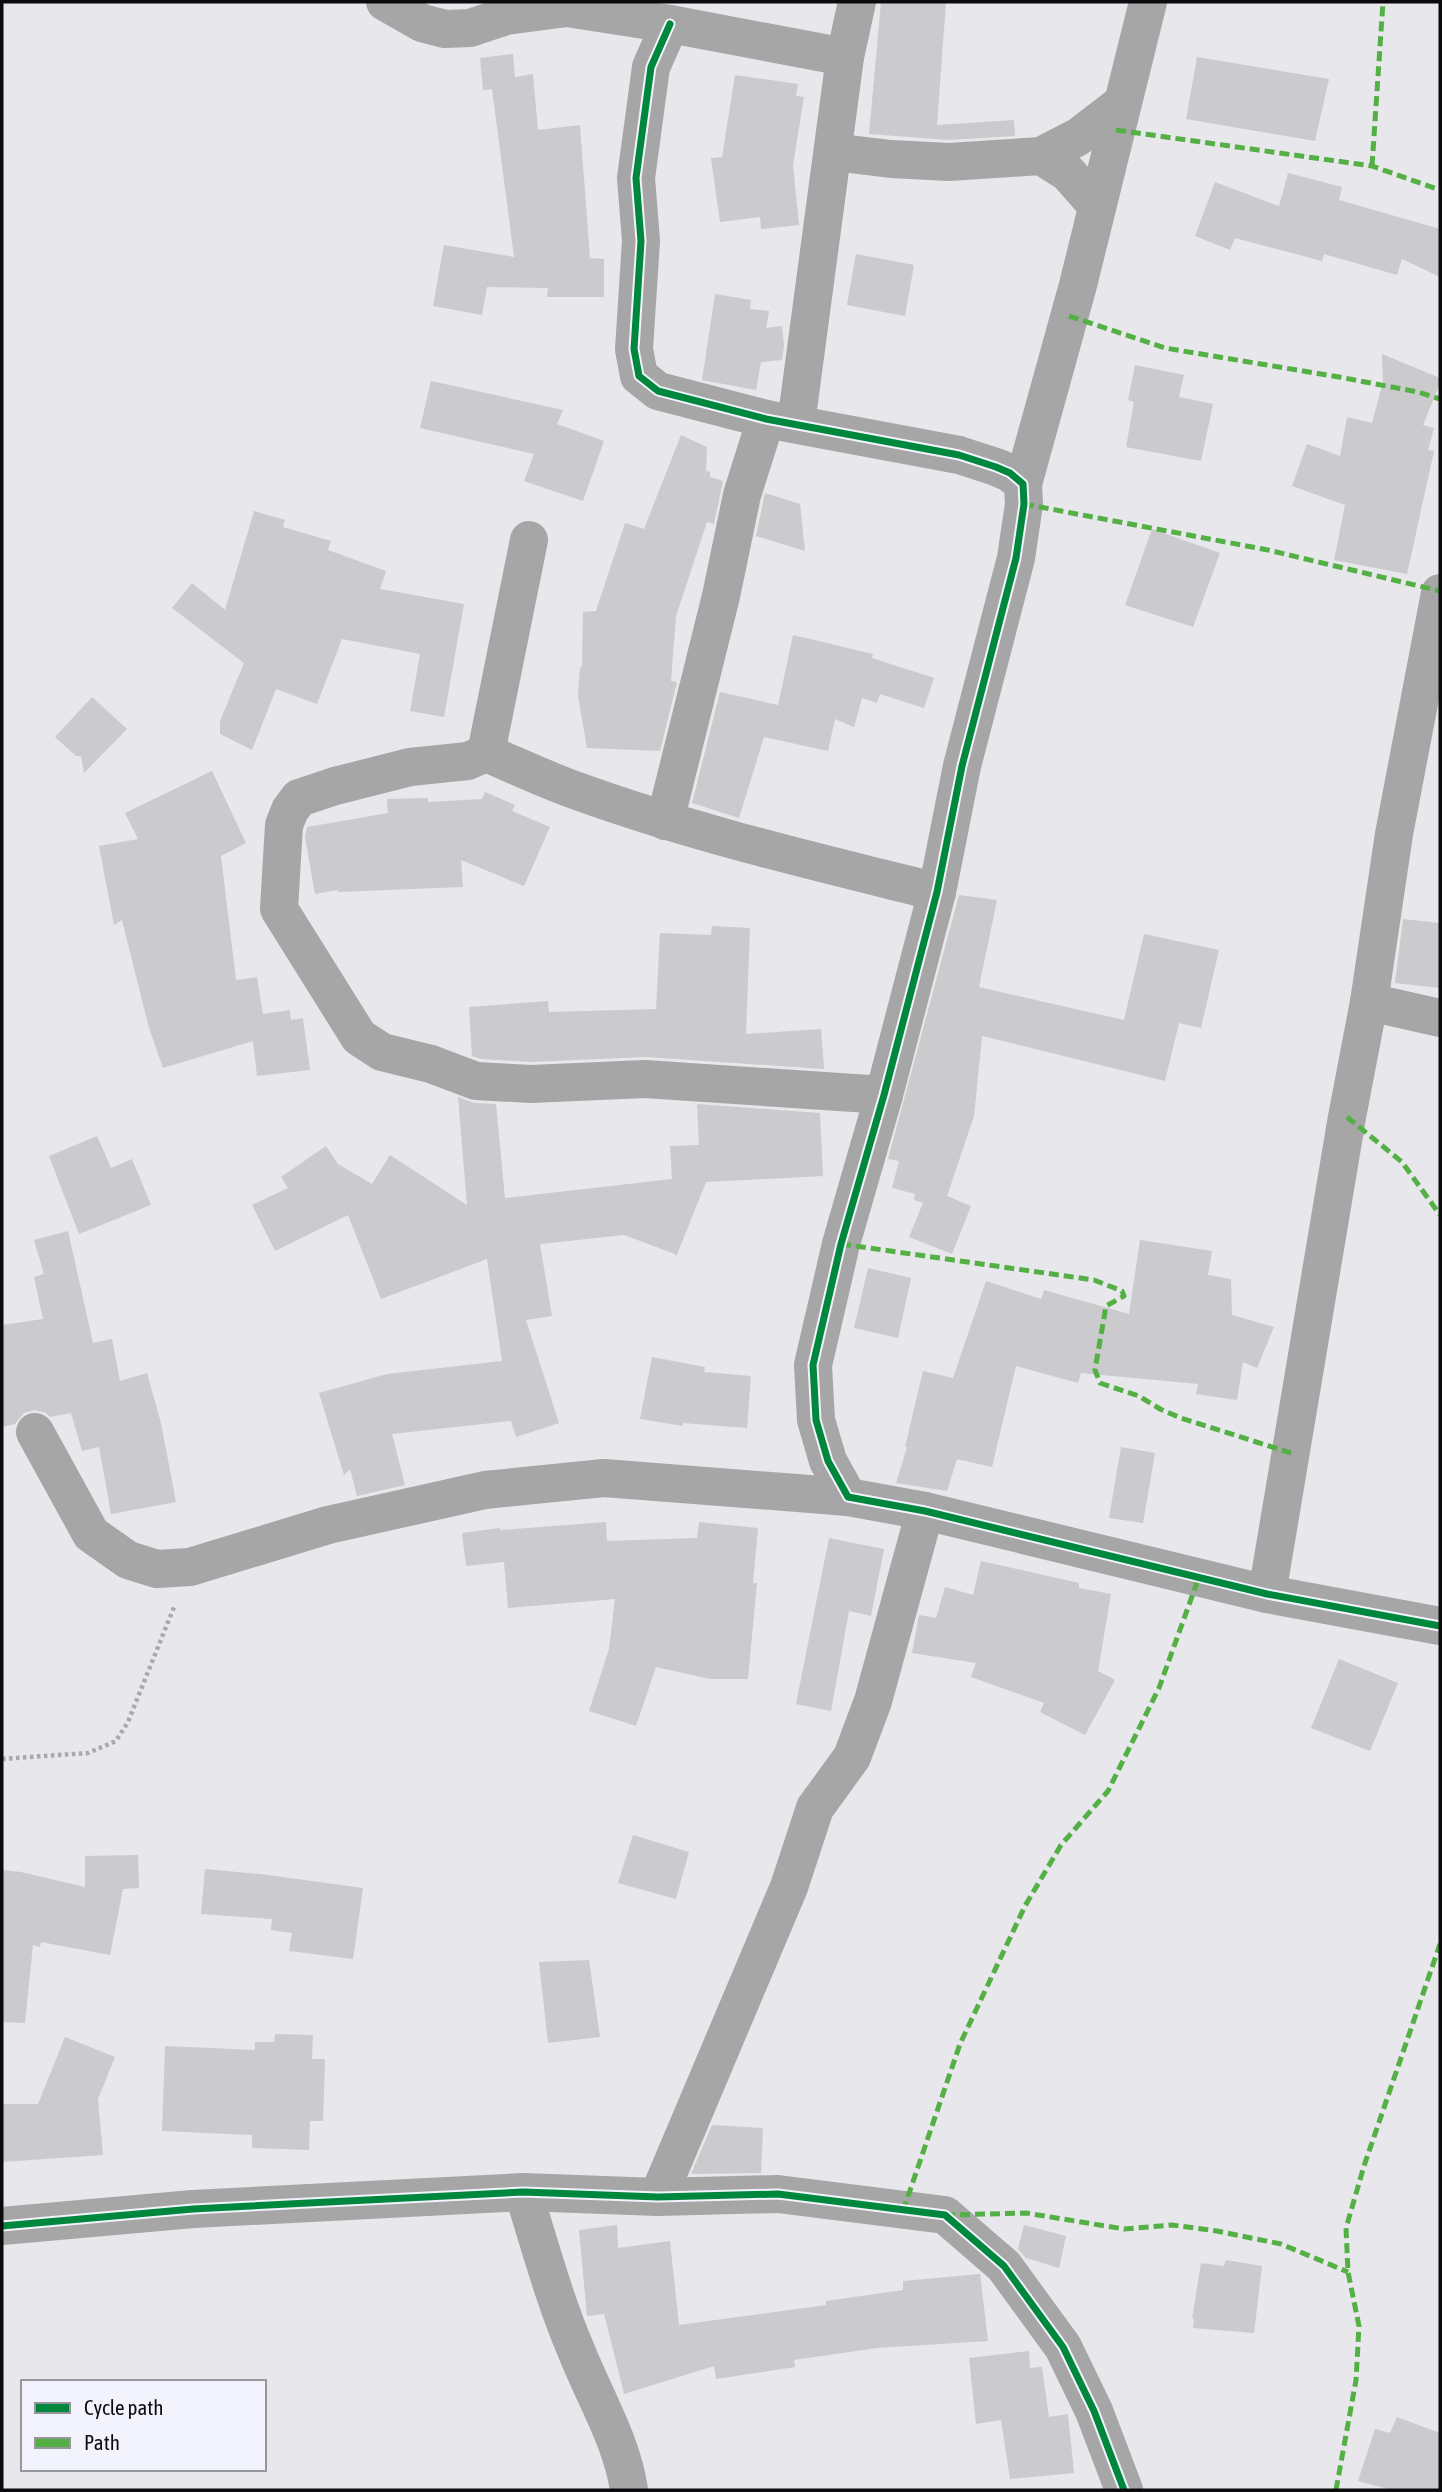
<svg xmlns="http://www.w3.org/2000/svg" width="1442" height="2492" font-family="'Asap Condensed',sans-serif">
	<style>
		.building { fill: #cbcacd }
		.lines { fill: none; stroke-linecap: round; stroke-linejoin: round }
		.path { stroke: #a9a9ab; stroke-width: 4.5; stroke-dasharray: 3.5 3.5; stroke-linecap: butt }
		.minor { stroke: #a6a6a7; stroke-width: 38 }
		.quiet { stroke: #54b044; stroke-width: 5; stroke-dasharray: 10 5; stroke-linecap: butt }
		.cycleway-casing { stroke: #f2f3fc; stroke-width: 11 }
		.cycleway { stroke: #00873e; stroke-width: 7 }
	</style>
	<rect width="100%" height="100%" fill="#e7e7ec"/>
	<!-- building -->
	<g class="building">
		<path d="M 881,2 L 946,2 L 937,125 L 1014,120 L 1015,136 L 949,140 L 869,134 Z"/>
		<path d="M 513,54 L 515,77 L 533,74 L 538,130 L 580,125 L 590,258 L 604,259 L 604,297 L 547,297 L 548,288 L 487,287 L 482,315 L 433,306 L 444,245 L 514,257 L 492,89 L 483,90 L 480,58 Z"/>
		<path d="M 1197,57 L 1329,79 L 1315,141 L 1186,119 Z"/>
		<path d="M 735,75 L 798,84 L 796,96 L 804,97 L 793,165 L 799,225 L 761,229 L 760,217 L 720,222 L 711,158 L 722,157 Z"/>
		<path d="M 1288,173 L 1342,187 L 1339,200 L 1440,229 L 1440,277 L 1402,259 L 1397,275 L 1324,254 L 1322,261 L 1235,238 L 1230,250 L 1195,236 L 1215,182 L 1279,206 Z"/>
		<path d="M 856,254 L 914,265 L 905,316 L 847,305 Z"/>
		<path d="M 715,294 L 751,300 L 750,309 L 769,311 L 766,328 L 782,326 L 784,346 L 782,360 L 761,362 L 756,390 L 702,380 Z"/>
		<path d="M 1382,354 L 1440,378 L 1440,383 L 1423,425 L 1434,428 L 1428,450 L 1434,451 L 1407,574 L 1334,560 L 1345,505 L 1292,486 L 1307,444 L 1340,456 L 1347,417 L 1372,423 L 1383,382 Z"/>
		<path d="M 1135,365 L 1184,375 L 1179,397 L 1213,404 L 1201,461 L 1126,447 L 1134,402 L 1128,400 Z"/>
		<path d="M 431,381 L 563,410 L 557,424 L 604,441 L 583,501 L 524,481 L 534,454 L 420,428 Z"/>
		<path d="M 681,435 L 707,447 L 706,471 L 710,472 L 710,477 L 723,481 L 714,524 L 707,522 L 676,616 L 671,681 L 677,682 L 660,751 L 587,748 L 578,696 L 580,667 L 582,667 L 583,612 L 596,611 L 625,523 L 644,529 Z"/>
		<path d="M 765,493 L 800,504 L 805,551 L 756,536 Z"/>
		<path d="M 254,511 L 285,520 L 283,527 L 331,541 L 328,550 L 386,571 L 380,589 L 464,604 L 444,717 L 410,711 L 420,654 L 342,639 L 317,704 L 276,689 L 252,750 L 220,734 L 220,721 L 244,663 L 172,608 L 192,583 L 225,610 Z"/>
		<path d="M 1152,529 L 1220,553 L 1193,627 L 1125,605 Z"/>
		<path d="M 793,635 L 873,654 L 872,658 L 934,678 L 924,708 L 880,694 L 877,703 L 862,698 L 854,727 L 835,719 L 828,751 L 764,737 L 739,818 L 692,803 L 720,692 L 778,705 Z"/>
		<path d="M 92,697 L 127,729 L 84,773 L 81,756 L 76,756 L 55,737 Z"/>
		<path d="M 212,771 L 246,843 L 221,856 L 236,980 L 257,977 L 263,1014 L 290,1010 L 291,1020 L 303,1018 L 310,1070 L 257,1076 L 253,1041 L 163,1068 L 149,1028 L 122,920 L 114,925 L 99,846 L 138,839 L 125,813 Z"/>
		<path d="M 485,792 L 515,805 L 512,811 L 550,827 L 524,886 L 461,860 L 463,887 L 338,892 L 338,890 L 315,894 L 305,837 L 307,827 L 388,813 L 387,799 L 428,798 L 428,802 L 482,799 Z"/>
		<path d="M 959,895 L 997,900 L 979,987 L 1124,1020 L 1144,934 L 1219,950 L 1201,1028 L 1179,1023 L 1165,1081 L 982,1036 L 974,1116 L 947,1196 L 971,1206 L 952,1254 L 909,1237 L 923,1203 L 914,1200 L 915,1194 L 892,1188 L 899,1161 L 888,1159 Z"/>
		<path d="M 1403,919 L 1440,923 L 1440,988 L 1395,983 Z"/>
		<path d="M 712,926 L 750,928 L 746,1034 L 821,1029 L 824,1069 L 646,1057 L 531,1062 L 481,1059 L 472,1056 L 469,1007 L 548,1001 L 549,1012 L 656,1009 L 660,933 L 711,935 Z"/>
		<path d="M 458,1097 L 474,1103 L 496,1104 L 505,1198 L 672,1179 L 670,1146 L 699,1145 L 697,1104 L 820,1113 L 823,1176 L 706,1182 L 676,1257 L 675,1254 L 624,1235 L 540,1244 L 552,1316 L 526,1320 L 559,1423 L 516,1437 L 511,1421 L 392,1434 L 405,1485 L 357,1496 L 350,1469 L 344,1475 L 319,1393 L 387,1374 L 502,1361 L 487,1259 L 381,1299 L 348,1215 L 275,1251 L 252,1205 L 288,1188 L 281,1177 L 326,1146 L 338,1164 L 372,1184 L 390,1155 L 467,1205 Z"/>
		<path d="M 97,1136 L 111,1168 L 132,1159 L 151,1205 L 79,1234 L 49,1156 Z"/>
		<path d="M 68,1231 L 93,1343 L 112,1339 L 120,1381 L 147,1373 L 161,1423 L 176,1502 L 111,1514 L 99,1447 L 82,1451 L 71,1413 L 50,1417 L 46,1413 L 35,1410 L 24,1413 L 15,1424 L 2,1427 L 2,1325 L 43,1319 L 34,1277 L 44,1274 L 34,1240 Z"/>
		<path d="M 1140,1240 L 1212,1251 L 1208,1275 L 1231,1279 L 1232,1315 L 1274,1327 L 1257,1368 L 1243,1362 L 1237,1400 L 1196,1394 L 1198,1384 L 1081,1373 L 1078,1383 L 1016,1366 L 992,1467 L 957,1459 L 947,1491 L 896,1483 L 907,1447 L 905,1447 L 923,1371 L 953,1378 L 986,1281 L 1041,1299 L 1044,1290 L 1129,1314 Z"/>
		<path d="M 868,1268 L 911,1278 L 898,1338 L 854,1328 Z"/>
		<path d="M 652,1357 L 705,1367 L 704,1372 L 751,1376 L 747,1428 L 683,1423 L 683,1426 L 640,1419 Z"/>
		<path d="M 1121,1447 L 1155,1453 L 1143,1523 L 1109,1518 Z"/>
		<path d="M 606,1522 L 607,1541 L 697,1538 L 699,1522 L 758,1528 L 753,1583 L 757,1583 L 748,1679 L 710,1679 L 656,1667 L 636,1726 L 589,1711 L 609,1649 L 615,1599 L 508,1608 L 504,1562 L 466,1566 L 462,1533 L 500,1528 L 500,1530 Z"/>
		<path d="M 829,1538 L 884,1549 L 871,1616 L 849,1611 L 831,1711 L 796,1704 Z"/>
		<path d="M 981,1561 L 1079,1583 L 1079,1588 L 1111,1594 L 1098,1671 L 1115,1680 L 1085,1735 L 1040,1712 L 1044,1703 L 971,1677 L 976,1663 L 912,1653 L 919,1615 L 936,1618 L 945,1587 L 973,1595 Z"/>
		<path d="M 1339,1659 L 1398,1683 L 1370,1751 L 1311,1728 Z"/>
		<path d="M 633,1835 L 689,1852 L 676,1899 L 618,1883 Z"/>
		<path d="M 138,1855 L 139,1888 L 123,1889 L 110,1955 L 41,1942 L 40,1947 L 33,1945 L 25,2023 L 2,2022 L 2,1870 L 21,1872 L 85,1887 L 85,1856 Z"/>
		<path d="M 205,1869 L 260,1874 L 363,1888 L 353,1959 L 289,1951 L 292,1933 L 271,1930 L 272,1919 L 201,1914 Z"/>
		<path d="M 589,1960 L 600,2037 L 548,2043 L 539,1962 Z"/>
		<path d="M 275,2034 L 313,2035 L 312,2059 L 325,2059 L 323,2121 L 310,2121 L 309,2150 L 252,2148 L 252,2135 L 162,2131 L 165,2046 L 255,2050 L 255,2042 L 274,2042 Z"/>
		<path d="M 65,2037 L 115,2057 L 98,2099 L 103,2155 L 2,2162 L 2,2104 L 38,2104 Z"/>
		<path d="M 712,2125 L 763,2128 L 761,2173 L 691,2174 Z"/>
		<path d="M 617,2225 L 618,2248 L 670,2241 L 679,2325 L 826,2305 L 826,2301 L 903,2290 L 903,2281 L 980,2274 L 988,2341 L 877,2348 L 794,2360 L 795,2367 L 716,2379 L 714,2366 L 624,2394 L 604,2314 L 587,2316 L 579,2230 Z"/>
		<path d="M 1024,2225 L 1066,2236 L 1059,2268 L 1026,2258 L 1018,2249 Z"/>
		<path d="M 1226,2260 L 1262,2266 L 1254,2333 L 1193,2328 L 1194,2318 L 1192,2319 L 1201,2263 L 1224,2266 Z"/>
		<path d="M 1029,2351 L 1030,2368 L 1042,2367 L 1049,2417 L 1068,2414 L 1074,2473 L 1010,2479 L 1001,2420 L 976,2424 L 969,2358 Z"/>
		<path d="M 1397,2417 L 1440,2433 L 1440,2490 L 1392,2490 L 1358,2481 L 1375,2429 L 1390,2433 Z"/>
	</g>
	<g class="lines">
		<!-- path -->
		<path class="path" d="M 2,1759 L 88,1753 L 116,1741 L 128,1722 L 174,1607"/>
		<!-- minor -->
		<g class="minor">
			<path d="M 385,2 L 422,23 L 445,29 L 470,28 L 506,16 L 567,8 L 670,24 L 845,57"/>
			<path d="M 670,24 L 651,67 L 636,178 L 641,241 L 634,349 L 639,376 L 658,391 L 766,419 L 959,455 L 996,467 L 1010,473 L 1023,484 L 1024,504 L 1016,558 L 962,766 L 937,892 L 884,1095 L 841,1244 L 813,1365 L 816,1420 L 828,1461 L 848,1497 L 925,1511 L 1267,1594 L 1440,1626"/>
			<path d="M 833,152 L 891,159 L 949,162 L 1041,156 L 1078,137 L 1121,104"/>
			<path d="M 1041,156 L 1068,173 L 1097,206"/>
			<path d="M 796,424 L 845,57 L 857,2"/>
			<path d="M 1023,484 L 1078,285 L 1148,2"/>
			<path d="M 529,540 L 486,753 L 468,761 L 410,767 L 335,786 L 299,798 L 290,810 L 284,825 L 279,909 L 359,1037 L 382,1052 L 431,1064 L 476,1081 L 531,1084 L 645,1079 L 884,1095"/>
			<path d="M 486,753 C 517,766 548,781 580,792 C 697,834 817,862 937,892"/>
			<path d="M 665,821 L 721,596 L 742,495 L 766,419"/>
			<path d="M 1369,1002 L 1440,1018"/>
			<path d="M 35,1432 L 91,1534 L 128,1560 L 157,1569 L 190,1567 L 328,1525 L 485,1490 L 604,1478 L 848,1497"/>
			<path d="M 1267,1594 L 1347,1117 L 1369,1002 L 1394,834 L 1440,593"/>
			<path d="M 523,2192 C 540,2245 554,2299 576,2350 C 594,2396 622,2441 629,2490"/>
			<path d="M 658,2197 L 789,1887 L 815,1808 L 852,1757 L 873,1701 L 925,1511"/>
			<path d="M 2,2226 L 193,2209 L 523,2192 L 658,2197 L 778,2194 L 945,2215 L 1004,2266 L 1063,2347 L 1094,2411 L 1124,2490"/>
		</g>
		<!-- quiet -->
		<g class="quiet">
			<path d="M 1116,130 L 1372,166 L 1440,190"/>
			<path d="M 1372,166 L 1383,2"/>
			<path d="M 1069,316 L 1165,348 L 1339,377 L 1418,392 L 1440,399"/>
			<path d="M 1024,504 L 1268,550 L 1440,591"/>
			<path d="M 1347,1117 L 1402,1162 L 1440,1215"/>
			<path d="M 841,1244 L 1094,1280 L 1122,1291 L 1124,1296 L 1106,1306 L 1095,1370 L 1100,1383 L 1139,1396 L 1160,1409 L 1181,1418 L 1291,1453"/>
			<path d="M 903,2211 L 960,2044 L 1025,1906 L 1061,1845 L 1108,1791 L 1159,1688 L 1199,1577"/>
			<path d="M 945,2215 L 1026,2213 L 1124,2229 L 1172,2225 L 1217,2231 L 1281,2244 L 1348,2272"/>
			<path d="M 1336,2490 L 1356,2380 L 1359,2326 L 1348,2272 L 1346,2228 L 1364,2166 L 1440,1944"/>
		</g>
		<!-- cycleway casing -->
		<g class="cycleway-casing">
			<g id="cycleway">
				<path d="M 670,24 L 651,67 L 636,178 L 641,241 L 634,349 L 639,376 L 658,391 L 766,419 L 959,455 L 996,467 L 1010,473 L 1023,484 L 1024,504 L 1016,558 L 962,766 L 937,892 L 884,1095 L 841,1244 L 813,1365 L 816,1420 L 828,1461 L 848,1497 L 925,1511 L 1267,1594 L 1440,1626"/>
				<path d="M 2,2226 L 193,2209 L 523,2192 L 658,2197 L 778,2194 L 945,2215 L 1004,2266 L 1063,2347 L 1094,2411 L 1124,2490"/>
			</g>
		</g>
		<!-- cycleway -->
		<use href="#cycleway" class="cycleway"/>
	</g>
	<!-- border -->
	<rect width="1442" height="2492" fill="none" stroke="#0b0b0e" stroke-width="7"/>
	<!-- legend -->
	<rect x="21" y="2380" width="245" height="91" fill="#f2f3fc" stroke="#96969d" stroke-width="2"/>
	<rect x="35" y="2403" width="35" height="10" fill="#00873e" stroke="#96969d" stroke-width="2"/>
	<text x="84" y="2415" font-size="21" fill="#0b0b0e">Cycle path</text>
	<rect x="35" y="2438" width="35" height="10" fill="#54b044" stroke="#96969d" stroke-width="2"/>
	<text x="84" y="2450" font-size="21" fill="#0b0b0e">Path</text>
</svg>
